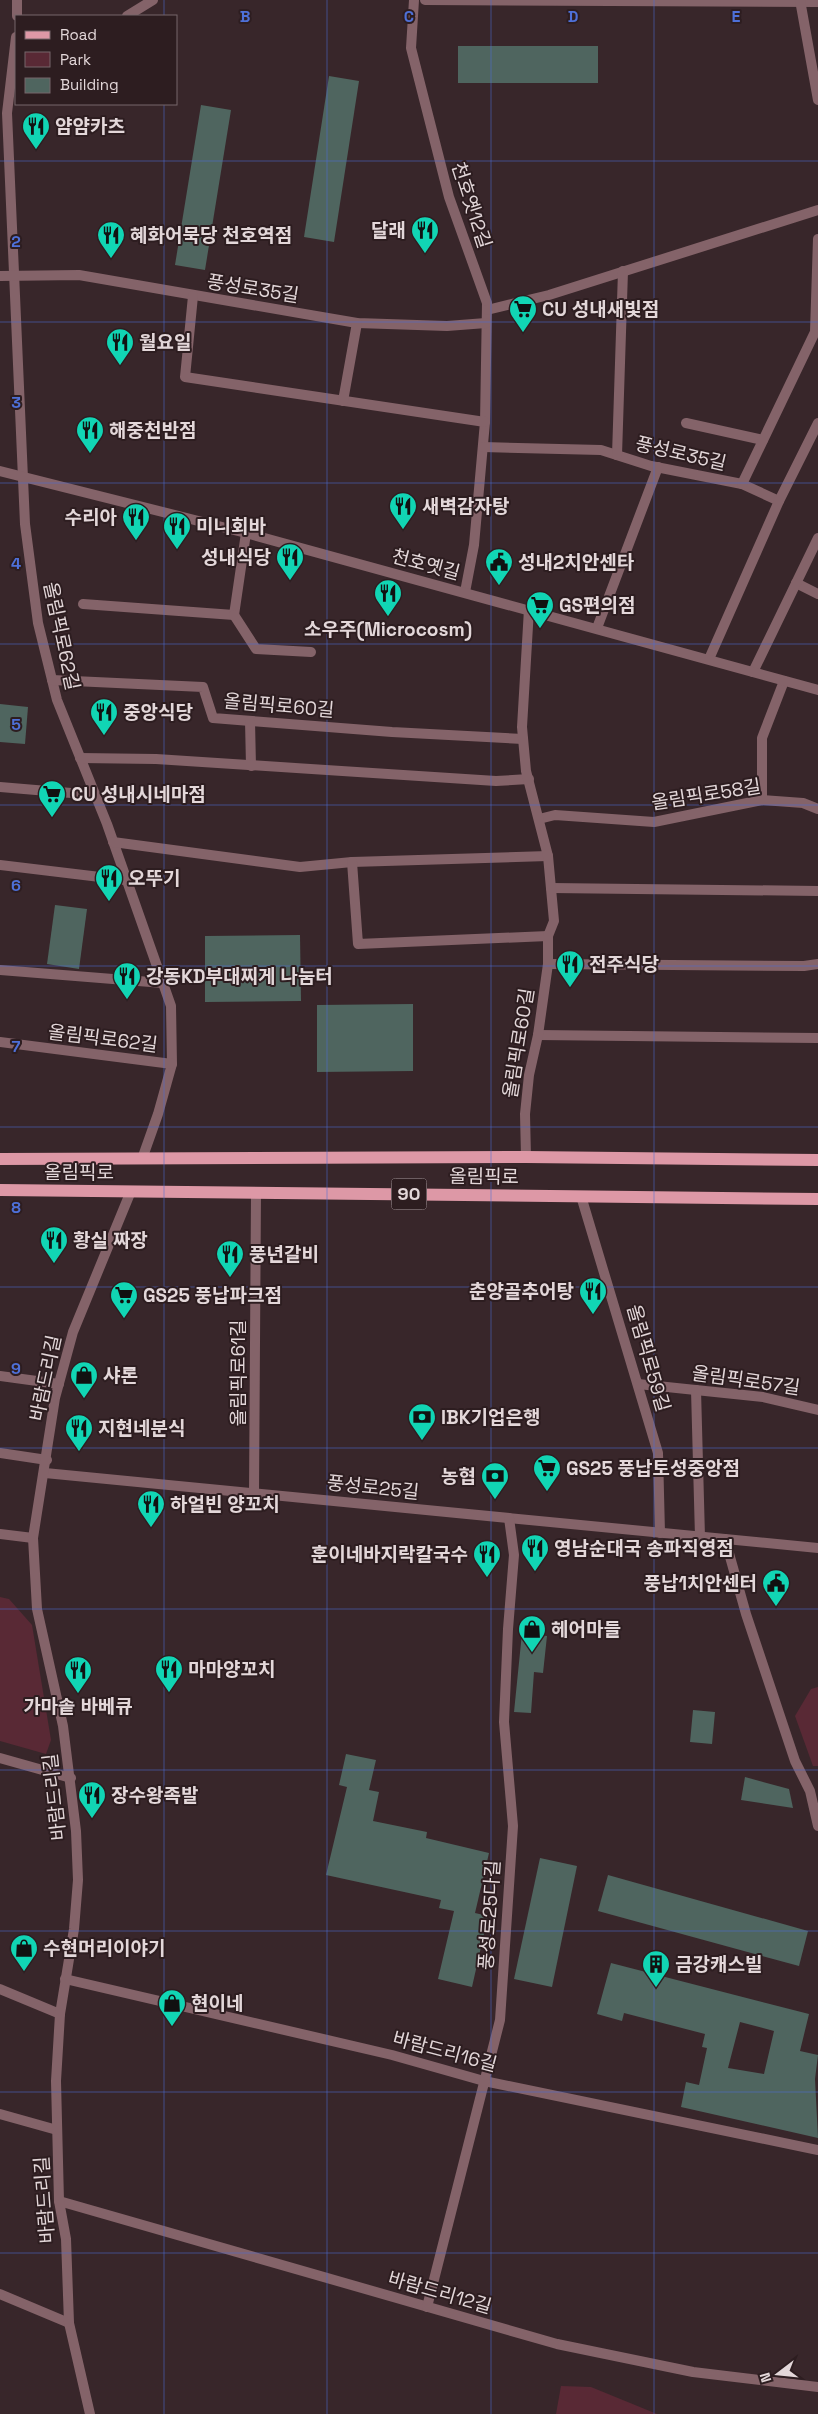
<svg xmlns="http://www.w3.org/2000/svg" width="818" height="2414" font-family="'Space Grotesk','Noto Sans KR',sans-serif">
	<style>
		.green { fill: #592935 }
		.building { fill: #4f655f; fill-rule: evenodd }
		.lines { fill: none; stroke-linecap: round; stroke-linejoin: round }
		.minor { stroke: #846369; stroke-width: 10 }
		.tertiary { stroke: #846369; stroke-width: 10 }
		.primary { stroke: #dd98a6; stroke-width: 12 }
		.grid { fill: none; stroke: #4e70d8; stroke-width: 1; stroke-opacity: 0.55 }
		.labels { text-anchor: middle; stroke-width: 4; stroke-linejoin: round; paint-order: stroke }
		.shield { fill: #2d1d20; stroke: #ac9fa2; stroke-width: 1 }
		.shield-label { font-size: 18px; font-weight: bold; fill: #e3d7d9 }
		.poi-label { font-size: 19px; font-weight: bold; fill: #e3d7d9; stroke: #2d1d20; text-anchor: start }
		.street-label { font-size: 19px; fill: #e3d7d9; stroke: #2d1d20 }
		.grid-label { font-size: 16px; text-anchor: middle; font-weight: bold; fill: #4e70d8; stroke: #2d1d20; stroke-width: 4; stroke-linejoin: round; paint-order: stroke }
	</style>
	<rect width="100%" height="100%" fill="#38262a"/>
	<!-- green -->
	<g class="green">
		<path d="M 0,1597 L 9,1599 L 32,1625 L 51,1740 L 46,1754 L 0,1741 Z"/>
		<path d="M 818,1687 L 818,1766 L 813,1766 L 795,1716 L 811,1689 Z"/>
		<path d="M 561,2386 L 591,2387 L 657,2414 L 556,2414 Z"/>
	</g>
	<!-- building -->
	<g class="building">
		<rect x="458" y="46" width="140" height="37"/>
		<path d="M 329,76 L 359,81 L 334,242 L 304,237 Z"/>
		<path d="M 201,105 L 231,110 L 205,270 L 175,265 Z"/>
		<path d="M 0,704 L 28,707 L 25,744 L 0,742 Z"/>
		<path d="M 55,905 L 87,909 L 79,969 L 47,964 Z"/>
		<path d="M 300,935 L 301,1001 L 205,1002 L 205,936 Z"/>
		<path d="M 413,1004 L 413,1071 L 317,1072 L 317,1005 Z"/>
		<path d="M 522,1633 L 547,1636 L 543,1673 L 534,1672 L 531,1713 L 514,1712 Z"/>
		<path d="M 693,1710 L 715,1712 L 712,1744 L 690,1742 Z"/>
		<path d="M 346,1754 L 376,1760 L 369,1790 L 379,1792 L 373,1821 L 427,1832 L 426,1838 L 489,1853 L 475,1913 L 488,1916 L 472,1987 L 438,1979 L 454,1911 L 439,1908 L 441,1900 L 326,1875 L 347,1787 L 339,1785 Z"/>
		<path d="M 745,1777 L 789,1789 L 793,1808 L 741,1800 Z"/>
		<path d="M 540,1858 L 577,1866 L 552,1987 L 514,1979 Z"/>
		<path d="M 608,1875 L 808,1931 L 799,1966 L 598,1911 Z"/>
		<path d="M 611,1963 L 809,2014 L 800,2051 L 818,2055 L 815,2079 L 818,2138 L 681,2107 L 686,2082 L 699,2085 L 707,2048 L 702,2047 L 705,2034 L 624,2013 L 622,2021 L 597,2014 ZM 740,2022 L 774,2031 L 764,2074 L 728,2068 Z"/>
	</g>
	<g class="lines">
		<!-- minor -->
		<g class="minor">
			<path d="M 17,0 L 17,16"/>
			<path d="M 414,0 L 411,48 L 449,197 L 487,303 L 485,422 L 474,545 L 465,592"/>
			<path d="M 425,0 L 818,2"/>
			<path d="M 800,0 L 818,100"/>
			<path d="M 127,16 L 153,0"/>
			<path d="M 16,37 L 7,113 L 25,524 L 38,623 L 57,700 L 107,824 L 171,1006 L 172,1064 L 158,1114 L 142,1159"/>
			<path d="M 0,276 L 79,275 L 357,323 L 447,326 L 486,323"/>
			<path d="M 193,296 L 185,377 L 485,422"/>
			<path d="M 487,310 L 549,295 L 818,210"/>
			<path d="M 343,401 L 357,323"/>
			<path d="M 686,423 L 763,440"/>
			<path d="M 483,447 L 601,450 L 651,466 L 742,484 L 779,501"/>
			<path d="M 617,455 L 623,271"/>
			<path d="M 742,484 L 815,332 L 818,239"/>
			<path d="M 796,583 L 818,594"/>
			<path d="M 83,604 L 234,615 L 246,533"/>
			<path d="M 234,615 L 256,649 L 311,652"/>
			<path d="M 597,628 L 658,467"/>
			<path d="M 709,659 L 779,501 L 818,423"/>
			<path d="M 753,672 L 818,538"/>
			<path d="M 52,680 L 203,687 L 213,718 L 392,732 L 523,739"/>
			<path d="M 250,721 L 251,766"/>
			<path d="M 80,758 L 156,759 L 496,781 L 529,779"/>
			<path d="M 0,787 L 95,795"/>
			<path d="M 762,800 L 762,738 L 784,681"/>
			<path d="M 539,819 L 555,815 L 654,822 L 762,800 L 803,803 L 818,809"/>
			<path d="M 113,842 L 300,867 L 352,862 L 548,856"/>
			<path d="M 352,862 L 358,944 L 548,936"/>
			<path d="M 0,865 L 125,880"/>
			<path d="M 551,888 L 818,891"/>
			<path d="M 548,964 L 804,966 L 818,964"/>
			<path d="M 0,970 L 163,983"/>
			<path d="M 538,1035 L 818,1038"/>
			<path d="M 0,1042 L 172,1064"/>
			<path d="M 526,1157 L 525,1114 L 529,1075 L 538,1035 L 548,964 L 548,936 L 554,921 L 548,856 L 526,771 L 522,727 L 529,609"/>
			<path d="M 581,1196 L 658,1453 L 660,1533"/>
			<path d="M 0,1376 L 59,1384"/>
			<path d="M 638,1384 L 763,1397 L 818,1410"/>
			<path d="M 696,1390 L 700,1537"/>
			<path d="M 0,1453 L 47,1460"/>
			<path d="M 45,1473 L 818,1548"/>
			<path d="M 254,1494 L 256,1192"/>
			<path d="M 0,1534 L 33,1538"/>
			<path d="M 725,1539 L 746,1614 L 795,1761 L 810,1791 L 818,1826"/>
			<path d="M 0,1758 L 71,1778"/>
			<path d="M 65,1979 L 392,2055 L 484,2081 L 818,2150"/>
			<path d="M 0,1989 L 60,2014"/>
			<path d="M 0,2114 L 57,2130"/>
			<path d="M 59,2201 L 557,2344 L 693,2372 L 818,2387"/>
			<path d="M 0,2294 L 69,2323"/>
			<path d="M 427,2307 L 500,2020 L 513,1826 L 504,1722 L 508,1629 L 514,1555 L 509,1518"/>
			<path d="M 90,2414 L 69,2323 L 66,2239 L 59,2201 L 56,2081 L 60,2014 L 74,1929 L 78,1880 L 76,1831 L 63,1726 L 37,1609 L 33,1538 L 55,1398 L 73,1332 L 131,1191"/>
		</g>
		<!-- tertiary -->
		<path class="tertiary" d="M 0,471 L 246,533 L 818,690"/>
		<!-- primary -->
		<g class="primary">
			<path d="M 0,1159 L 526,1157 L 818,1160"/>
			<path d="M 0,1190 L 818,1199"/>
		</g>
	</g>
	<!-- grid -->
	<path class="grid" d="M 164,0 L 164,16M 327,0 L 327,2414M 491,0 L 491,2414M 654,0 L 654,2414M 164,104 L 164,2414M 0,161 L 818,161M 0,322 L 818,322M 0,483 L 818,483M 0,644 L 818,644M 0,805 L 818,805M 0,966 L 818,966M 0,1127 L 818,1127M 0,1287 L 818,1287M 0,1448 L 818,1448M 0,1609 L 818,1609M 0,1770 L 818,1770M 0,1931 L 818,1931M 0,2092 L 818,2092M 0,2253 L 818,2253"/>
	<!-- icons -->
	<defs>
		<g id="restaurant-pin" transform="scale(1.4375)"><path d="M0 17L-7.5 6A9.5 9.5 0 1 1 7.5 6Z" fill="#11d5b4" stroke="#2d1d20"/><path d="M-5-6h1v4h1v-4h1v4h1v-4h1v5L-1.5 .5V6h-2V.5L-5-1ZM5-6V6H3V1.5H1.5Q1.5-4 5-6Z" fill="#111"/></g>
		<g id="supermarket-pin" transform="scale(1.4375)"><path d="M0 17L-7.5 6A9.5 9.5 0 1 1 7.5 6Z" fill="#11d5b4" stroke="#2d1d20"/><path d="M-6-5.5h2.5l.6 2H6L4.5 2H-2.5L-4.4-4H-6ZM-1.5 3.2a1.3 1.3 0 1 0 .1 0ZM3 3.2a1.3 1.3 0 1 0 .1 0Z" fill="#111"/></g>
		<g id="civic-pin" transform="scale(1.4375)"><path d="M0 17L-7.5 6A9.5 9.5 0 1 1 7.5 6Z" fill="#11d5b4" stroke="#2d1d20"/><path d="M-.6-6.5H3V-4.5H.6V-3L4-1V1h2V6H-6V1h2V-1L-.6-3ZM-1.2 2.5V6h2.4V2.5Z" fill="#111"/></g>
		<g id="shop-pin" transform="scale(1.4375)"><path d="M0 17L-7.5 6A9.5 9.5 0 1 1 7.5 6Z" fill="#11d5b4" stroke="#2d1d20"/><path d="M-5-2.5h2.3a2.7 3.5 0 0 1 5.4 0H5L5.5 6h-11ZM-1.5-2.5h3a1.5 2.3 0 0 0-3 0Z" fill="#111"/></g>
		<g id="bank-pin" transform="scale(1.4375)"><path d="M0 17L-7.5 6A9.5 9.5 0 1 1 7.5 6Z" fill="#11d5b4" stroke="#2d1d20"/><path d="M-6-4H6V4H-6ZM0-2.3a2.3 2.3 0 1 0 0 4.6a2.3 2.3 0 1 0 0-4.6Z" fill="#111"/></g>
		<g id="building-pin" transform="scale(1.4375)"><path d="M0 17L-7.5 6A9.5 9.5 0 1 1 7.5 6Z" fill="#11d5b4" stroke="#2d1d20"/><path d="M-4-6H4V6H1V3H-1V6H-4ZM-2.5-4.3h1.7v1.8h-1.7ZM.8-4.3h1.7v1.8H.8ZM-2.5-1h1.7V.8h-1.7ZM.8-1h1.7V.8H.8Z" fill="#111"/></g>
	</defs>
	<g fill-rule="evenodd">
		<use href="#restaurant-pin" x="36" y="126"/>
		<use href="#restaurant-pin" x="425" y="230"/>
		<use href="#restaurant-pin" x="111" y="235"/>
		<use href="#supermarket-pin" x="523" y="309"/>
		<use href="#restaurant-pin" x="120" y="342"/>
		<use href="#restaurant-pin" x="90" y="430"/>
		<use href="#restaurant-pin" x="403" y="506"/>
		<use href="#restaurant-pin" x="136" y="517"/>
		<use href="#restaurant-pin" x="177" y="526"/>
		<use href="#restaurant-pin" x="290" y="557"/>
		<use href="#civic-pin" x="499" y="562"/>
		<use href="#restaurant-pin" x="388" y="593"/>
		<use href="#supermarket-pin" x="540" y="605"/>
		<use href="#restaurant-pin" x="104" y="712"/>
		<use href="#supermarket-pin" x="52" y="794"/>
		<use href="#restaurant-pin" x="109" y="878"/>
		<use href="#restaurant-pin" x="570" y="964"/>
		<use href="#restaurant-pin" x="127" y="976"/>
		<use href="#restaurant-pin" x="54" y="1240"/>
		<use href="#restaurant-pin" x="230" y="1254"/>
		<use href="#restaurant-pin" x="593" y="1291"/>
		<use href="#supermarket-pin" x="124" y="1295"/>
		<use href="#shop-pin" x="84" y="1375"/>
		<use href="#bank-pin" x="422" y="1417"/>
		<use href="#restaurant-pin" x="79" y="1428"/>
		<use href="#supermarket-pin" x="547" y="1468"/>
		<use href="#bank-pin" x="495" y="1476"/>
		<use href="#restaurant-pin" x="151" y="1504"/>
		<use href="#restaurant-pin" x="535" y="1548"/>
		<use href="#restaurant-pin" x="487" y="1554"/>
		<use href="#civic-pin" x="776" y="1583"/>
		<use href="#shop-pin" x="532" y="1629"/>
		<use href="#restaurant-pin" x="169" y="1669"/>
		<use href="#restaurant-pin" x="78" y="1670"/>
		<use href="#restaurant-pin" x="92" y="1795"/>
		<use href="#shop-pin" x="24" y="1948"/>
		<use href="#building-pin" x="656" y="1964"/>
		<use href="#shop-pin" x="172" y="2003"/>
	</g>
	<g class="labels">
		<!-- shield labels -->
		<rect class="shield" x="391.5" y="1178.5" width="35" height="31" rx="4"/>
		<g class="shield-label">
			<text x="409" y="1200">90</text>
		</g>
		<!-- poi labels -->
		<g class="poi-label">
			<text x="55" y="133">얌얌카츠</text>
			<text x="406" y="237" text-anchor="end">달래</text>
			<text x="130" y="242">혜화어묵당 천호역점</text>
			<text x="542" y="316">CU 성내새빛점</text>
			<text x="139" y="349">월요일</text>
			<text x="109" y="437">해중천반점</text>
			<text x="422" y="513">새벽감자탕</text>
			<text x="117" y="524" text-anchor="end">수리아</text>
			<text x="196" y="533">미니회바</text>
			<text x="271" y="564" text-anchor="end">성내식당</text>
			<text x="518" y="569">성내2치안센타</text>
			<text x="559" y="612">GS편의점</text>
			<text x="388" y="636" text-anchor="middle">소우주(Microcosm)</text>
			<text x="123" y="719">중앙식당</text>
			<text x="71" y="801">CU 성내시네마점</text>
			<text x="128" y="885">오뚜기</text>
			<text x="589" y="971">전주식당</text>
			<text x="146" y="983">강동KD부대찌게 나눔터</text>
			<text x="73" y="1247">황실 짜장</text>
			<text x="249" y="1261">풍년갈비</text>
			<text x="574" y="1298" text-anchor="end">춘양골추어탕</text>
			<text x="143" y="1302">GS25 풍납파크점</text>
			<text x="103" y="1382">샤론</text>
			<text x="441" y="1424">IBK기업은행</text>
			<text x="98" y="1435">지현네분식</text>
			<text x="566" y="1475">GS25 풍납토성중앙점</text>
			<text x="476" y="1483" text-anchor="end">농협</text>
			<text x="170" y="1511">하얼빈 양꼬치</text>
			<text x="554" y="1555">영남순대국 송파직영점</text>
			<text x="468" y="1561" text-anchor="end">훈이네바지락칼국수</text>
			<text x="757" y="1590" text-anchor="end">풍납1치안센터</text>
			<text x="551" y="1636">헤어마들</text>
			<text x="188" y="1676">마마양꼬치</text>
			<text x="78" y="1713" text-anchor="middle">가마솥 바베큐</text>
			<text x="111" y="1802">장수왕족발</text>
			<text x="43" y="1955">수현머리이야기</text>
			<text x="675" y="1971">금강캐스빌</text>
			<text x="191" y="2010">현이네</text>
		</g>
		<!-- street labels -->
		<g class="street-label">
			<text transform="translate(472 205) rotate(72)" y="7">천호옛12길</text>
			<text transform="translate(253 288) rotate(9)" y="7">풍성로35길</text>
			<text transform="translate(681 453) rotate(13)" y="7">풍성로35길</text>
			<text transform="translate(426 564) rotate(15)" y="7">천호옛길</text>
			<text transform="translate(62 636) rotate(78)" y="7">올림픽로62길</text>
			<text transform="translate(279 705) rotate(5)" y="7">올림픽로60길</text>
			<text transform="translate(706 794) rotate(-9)" y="7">올림픽로58길</text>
			<text transform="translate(103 1038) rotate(7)" y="7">올림픽로62길</text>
			<text transform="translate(518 1043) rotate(-81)" y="7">올림픽로60길</text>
			<text x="79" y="1179">올림픽로</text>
			<text transform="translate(484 1176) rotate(1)" y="7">올림픽로</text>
			<text transform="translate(649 1358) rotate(74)" y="7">올림픽로59길</text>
			<text transform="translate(238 1373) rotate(-90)" y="7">올림픽로61길</text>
			<text transform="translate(45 1378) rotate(-78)" y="7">바람드리길</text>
			<text transform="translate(746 1380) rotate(8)" y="7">올림픽로57길</text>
			<text transform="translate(373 1487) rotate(6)" y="7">풍성로25길</text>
			<text transform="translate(54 1797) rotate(-96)" y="7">바람드리길</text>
			<text transform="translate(489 1915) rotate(-86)" y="7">풍성로25다길</text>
			<text transform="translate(445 2051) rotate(15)" y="7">바람드리16길</text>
			<text transform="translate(44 2200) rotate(-94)" y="7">바람드리길</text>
			<text transform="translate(440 2292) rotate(16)" y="7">바람드리12길</text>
		</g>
	</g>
	<g class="grid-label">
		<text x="245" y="22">B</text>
		<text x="409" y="22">C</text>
		<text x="573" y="22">D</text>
		<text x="736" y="22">E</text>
		<text x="16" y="247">2</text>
		<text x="16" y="408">3</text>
		<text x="16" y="569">4</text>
		<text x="16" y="730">5</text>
		<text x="16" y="891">6</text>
		<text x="16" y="1052">7</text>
		<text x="16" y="1213">8</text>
		<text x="16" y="1374">9</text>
	</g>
	<!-- legend -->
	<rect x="15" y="15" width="162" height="90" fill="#2d1d20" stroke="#76676a"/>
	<rect x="25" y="31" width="25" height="8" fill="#dd98a6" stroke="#76676a"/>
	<text x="60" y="40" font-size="15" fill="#e3d7d9">Road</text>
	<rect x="25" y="52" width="25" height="15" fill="#592935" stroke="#76676a"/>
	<text x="60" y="65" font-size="15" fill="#e3d7d9">Park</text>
	<rect x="25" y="78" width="25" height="15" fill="#4f655f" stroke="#76676a"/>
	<text x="60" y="90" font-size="15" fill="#e3d7d9">Building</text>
	<!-- north arrow -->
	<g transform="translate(778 2374) rotate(254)" stroke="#2d1d20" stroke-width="4" paint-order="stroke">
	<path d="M0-4L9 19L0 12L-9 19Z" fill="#e3d7d9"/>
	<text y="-8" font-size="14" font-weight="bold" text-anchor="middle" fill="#e3d7d9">N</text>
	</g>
</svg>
